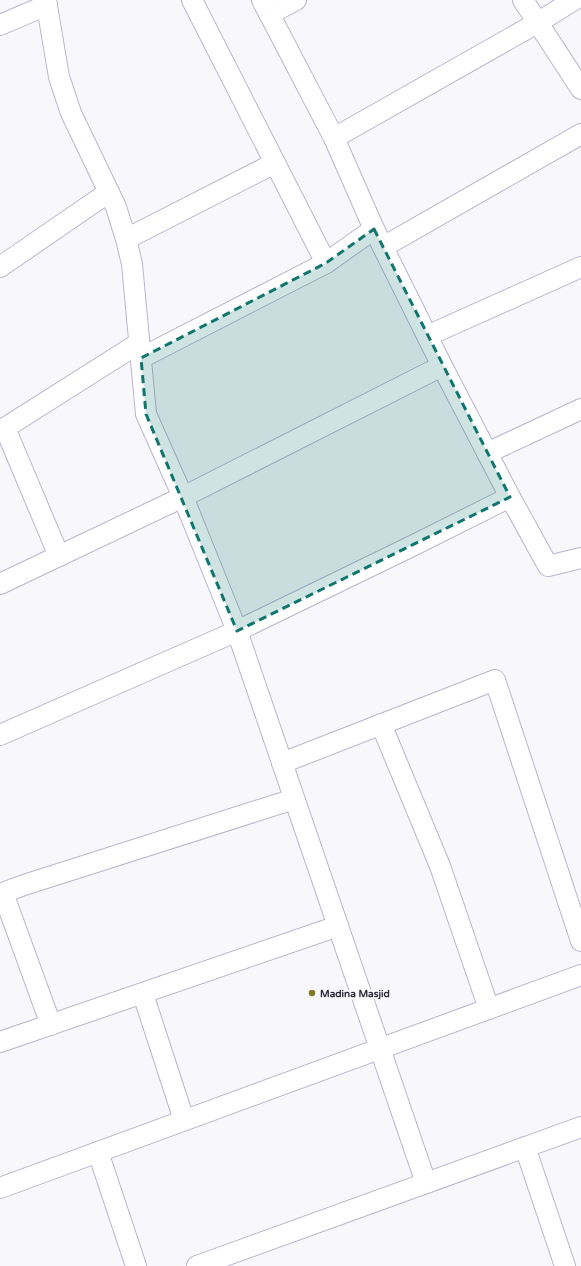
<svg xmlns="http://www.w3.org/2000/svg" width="581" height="1266" font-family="'Varela Round',sans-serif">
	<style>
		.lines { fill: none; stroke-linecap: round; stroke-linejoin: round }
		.minor-casing { stroke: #bab5cf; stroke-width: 22 }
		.minor { stroke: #fff; stroke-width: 20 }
		.marked { fill: #0f766e; fill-opacity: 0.2; stroke: #0f766e; stroke-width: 3; stroke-dasharray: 8 5; stroke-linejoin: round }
		.poi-dot { fill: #7f7c23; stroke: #f8f7fc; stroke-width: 1.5 }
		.labels { text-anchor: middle; stroke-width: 4; stroke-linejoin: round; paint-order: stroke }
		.poi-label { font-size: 10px; font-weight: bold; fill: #2c2a35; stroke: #f8f7fc; text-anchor: start }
	</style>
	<rect width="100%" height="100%" fill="#f8f7fc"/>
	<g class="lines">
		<!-- minor casing -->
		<g class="minor-casing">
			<g id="minor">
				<path d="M 46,0 L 59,77 L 71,113 L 116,207 L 126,239 L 132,264 L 146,414 L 183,497 L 237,631 L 426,1183"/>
				<path d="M 192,0 L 326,263"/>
				<path d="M 262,0 L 334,138 L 374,229 L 442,366 L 510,497 L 548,566 L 581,558"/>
				<path d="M 523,0 L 581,89"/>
				<path d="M 269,14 L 296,0"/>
				<path d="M 0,25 L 47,5"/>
				<path d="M 334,138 L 537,23 L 574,0"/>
				<path d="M 126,239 L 275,163"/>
				<path d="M 383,247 L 581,134"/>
				<path d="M 0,267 L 109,192"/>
				<path d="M 427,336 L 581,267"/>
				<path d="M 141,358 L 326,263 L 374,229"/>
				<path d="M 5,428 L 59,556"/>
				<path d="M 0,431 L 139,343"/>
				<path d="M 487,453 L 581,409"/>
				<path d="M 0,584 L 183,497 L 442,366"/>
				<path d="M 381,724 L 440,866 L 489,1009"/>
				<path d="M 0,735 L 237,631 L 408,548 L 510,497"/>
				<path d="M 282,763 L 495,680 L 581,941"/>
				<path d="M 3,893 L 51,1025"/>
				<path d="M 0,894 L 24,885 L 294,799"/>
				<path d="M 143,994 L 184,1120"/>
				<path d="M 0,1042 L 338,926"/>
				<path d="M 525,1147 L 565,1266"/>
				<path d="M 98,1152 L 136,1266"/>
				<path d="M 0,1188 L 581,975"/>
				<path d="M 197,1266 L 581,1127"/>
			</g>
		</g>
		<!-- minor -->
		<use href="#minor" class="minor"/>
	</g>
	<!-- marked area -->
	<path class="marked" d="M 374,229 L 510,497 L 237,631 L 146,414 L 141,358 L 326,263 Z"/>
	<!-- markers -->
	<circle class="poi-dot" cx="312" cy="993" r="4"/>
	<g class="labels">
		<!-- poi labels -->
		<g class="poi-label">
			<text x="320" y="997">Madina Masjid</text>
		</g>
	</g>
</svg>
